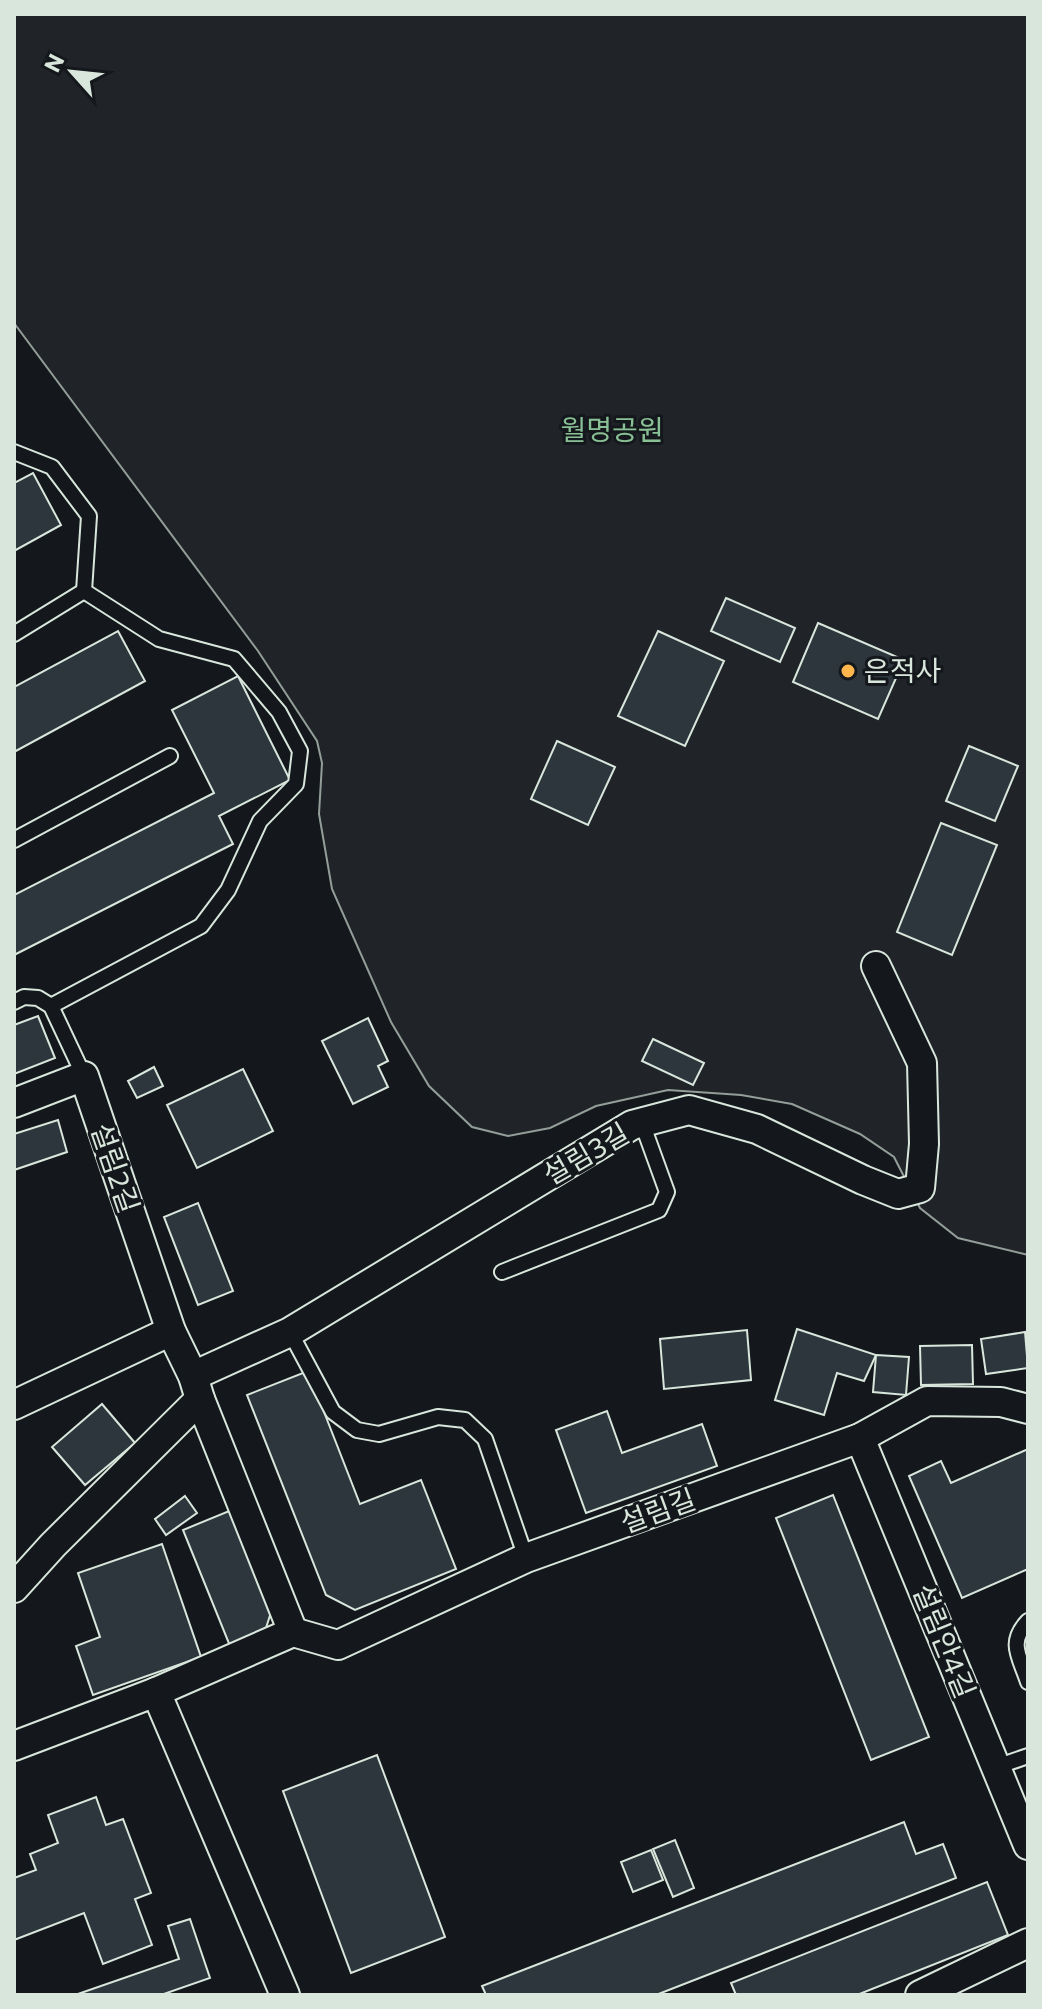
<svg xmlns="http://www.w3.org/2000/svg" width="1042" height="2009" font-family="Commissioner,'Noto Sans KR',sans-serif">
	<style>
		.green { fill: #202428; stroke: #939e99; stroke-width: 2 }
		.building { fill: #2c363c; stroke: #d8e6dc; stroke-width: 2 }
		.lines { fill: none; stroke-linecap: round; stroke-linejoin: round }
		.lane-casing { stroke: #d8e6dc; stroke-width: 18 }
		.street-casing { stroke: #d8e6dc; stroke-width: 32 }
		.lane { stroke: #14181c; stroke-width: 14 }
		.street { stroke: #14181c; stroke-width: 28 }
		.poi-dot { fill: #ffb74d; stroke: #14181c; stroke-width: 3 }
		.labels { text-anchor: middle; stroke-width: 6; stroke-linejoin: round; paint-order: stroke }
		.park-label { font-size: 28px; fill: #8ac095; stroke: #14181c }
		.poi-label { font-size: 28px; fill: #d8e6dc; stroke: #14181c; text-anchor: start }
		.street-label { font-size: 28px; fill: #d8e6dc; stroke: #14181c }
	</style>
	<rect width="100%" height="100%" fill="#14181c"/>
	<!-- green -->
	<path class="green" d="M 14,14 L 1028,14 L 1028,1255 L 958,1238 L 920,1208 L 894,1157 L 860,1134 L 792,1104 L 741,1095 L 668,1090 L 596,1106 L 550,1128 L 508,1136 L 472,1127 L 429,1086 L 391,1022 L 332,889 L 319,814 L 322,763 L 317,741 L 258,651 L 14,323 Z"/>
	<!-- building -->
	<g class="building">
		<path d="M 33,473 L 61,525 L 14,551 L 14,483 Z"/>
		<path d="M 726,598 L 795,628 L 780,662 L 711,631 Z"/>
		<path d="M 818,623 L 904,660 L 878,719 L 793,682 Z"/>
		<path d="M 118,631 L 145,681 L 14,752 L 14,687 Z"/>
		<path d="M 658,631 L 724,661 L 685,746 L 618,716 Z"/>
		<path d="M 238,676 L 290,780 L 219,816 L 233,844 L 14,955 L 14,895 L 214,793 L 172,710 Z"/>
		<path d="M 557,741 L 615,767 L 588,825 L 531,799 Z"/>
		<path d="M 969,746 L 1018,766 L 995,821 L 946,801 Z"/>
		<path d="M 941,823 L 997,845 L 952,955 L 897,932 Z"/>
		<path d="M 38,1016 L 55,1058 L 14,1074 L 14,1025 Z"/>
		<path d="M 368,1018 L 388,1061 L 378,1066 L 388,1087 L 353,1104 L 322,1041 Z"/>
		<path d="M 653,1039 L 704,1063 L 693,1085 L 642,1061 Z"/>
		<path d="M 154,1067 L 163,1086 L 137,1098 L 128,1081 Z"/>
		<path d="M 243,1069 L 273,1131 L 197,1168 L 167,1105 Z"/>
		<path d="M 58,1120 L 67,1152 L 14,1170 L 14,1134 Z"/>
		<path d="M 198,1203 L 233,1291 L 198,1305 L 164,1217 Z"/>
		<path d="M 797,1329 L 876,1355 L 864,1381 L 837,1373 L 824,1415 L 775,1400 Z"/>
		<path d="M 747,1330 L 751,1380 L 664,1389 L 660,1339 Z"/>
		<path d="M 1025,1332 L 1028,1368 L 986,1374 L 981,1339 Z"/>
		<path d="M 972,1345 L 973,1384 L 921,1385 L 920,1346 Z"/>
		<path d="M 876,1355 L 909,1357 L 906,1395 L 873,1392 Z"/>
		<path d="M 308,1371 L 360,1504 L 421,1480 L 456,1569 L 355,1610 L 326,1595 L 247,1395 Z"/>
		<path d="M 102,1404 L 135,1443 L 85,1485 L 52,1447 Z"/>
		<path d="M 607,1411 L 622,1453 L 702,1424 L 717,1466 L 586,1513 L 556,1430 Z"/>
		<path d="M 1028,1449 L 1028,1569 L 962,1598 L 909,1476 L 941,1461 L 951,1483 Z"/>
		<path d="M 833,1495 L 929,1737 L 871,1760 L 776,1518 Z"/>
		<path d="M 185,1496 L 197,1513 L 166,1535 L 155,1519 Z"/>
		<path d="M 234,1509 L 273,1606 L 265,1631 L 230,1646 L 183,1530 Z"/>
		<path d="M 162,1544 L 201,1657 L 93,1695 L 76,1646 L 100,1637 L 78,1573 Z"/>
		<path d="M 377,1755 L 445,1937 L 351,1973 L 283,1791 Z"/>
		<path d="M 96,1797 L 106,1825 L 123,1819 L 151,1893 L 135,1899 L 152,1945 L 103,1964 L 84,1913 L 14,1940 L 14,1878 L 36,1870 L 30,1854 L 58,1843 L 48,1815 Z"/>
		<path d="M 904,1822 L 916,1854 L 943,1844 L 956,1878 L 656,1995 L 486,1995 L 482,1986 Z"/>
		<path d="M 675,1840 L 694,1888 L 673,1897 L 653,1849 Z"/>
		<path d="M 651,1850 L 663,1880 L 633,1892 L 621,1862 Z"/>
		<path d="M 987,1882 L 1008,1935 L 857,1995 L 736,1995 L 731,1983 Z"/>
		<path d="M 190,1919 L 210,1978 L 161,1995 L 75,1995 L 179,1959 L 168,1926 Z"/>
	</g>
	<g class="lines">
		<!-- lane casing -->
		<g class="lane-casing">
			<g id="lane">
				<path d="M 14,452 L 52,467 L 89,516 L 84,591 L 159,639 L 234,659 L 279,712 L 300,751 L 296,784 L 260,821 L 228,890 L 201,926 L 51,1006"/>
				<path d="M 14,634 L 84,591"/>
				<path d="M 14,840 L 170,756"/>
				<path d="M 14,1002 L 24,997 L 38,998 L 51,1006 L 84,1076"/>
				<path d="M 502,1272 L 659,1210 L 667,1192 L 642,1123"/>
				<path d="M 290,1332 L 333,1412 L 357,1430 L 379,1434 L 438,1417 L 465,1420 L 485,1439 L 526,1558"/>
				<path d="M 1028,1621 C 1007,1643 1020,1657 1028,1682"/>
				<path d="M 996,1767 L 1028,1756"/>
			</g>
		</g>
		<!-- street casing -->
		<g class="street-casing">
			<g id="street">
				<path d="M 14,1103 L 84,1076 L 171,1331 L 193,1376 L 200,1399 L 293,1632"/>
				<path d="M 193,1376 L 290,1332 L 632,1125 L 689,1110 L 757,1129 L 863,1180 L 898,1194 L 920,1188 L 924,1144 L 922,1063 L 876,966"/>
				<path d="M 14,1405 L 171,1331"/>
				<path d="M 860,1438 L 1028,1845"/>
				<path d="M 14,1588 L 53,1545 L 200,1399"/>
				<path d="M 156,1692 L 285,1995"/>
				<path d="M 14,1746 L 156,1692 L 293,1632 L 338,1645 L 526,1558 L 860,1438 L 927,1401 L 1001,1402 L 1028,1409"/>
				<path d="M 920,1995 L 1028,1943"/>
			</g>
		</g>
		<!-- lane -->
		<use href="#lane" class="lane"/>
		<!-- street -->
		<use href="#street" class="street"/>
	</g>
	<!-- markers -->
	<circle class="poi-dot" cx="848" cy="671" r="8"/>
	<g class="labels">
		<!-- park labels -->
		<g class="park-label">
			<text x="612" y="440">월명공원</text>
		</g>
		<!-- poi labels -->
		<g class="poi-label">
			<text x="864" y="681">은적사</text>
		</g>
		<!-- street labels -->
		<g class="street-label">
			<text transform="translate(586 1154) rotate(-30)" y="10">설림3길</text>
			<text transform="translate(115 1168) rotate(71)" y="10">설림2길</text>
			<text transform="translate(658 1511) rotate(-20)" y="10">설림길</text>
			<text transform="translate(944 1641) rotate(68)" y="10">설림안4길</text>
		</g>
	</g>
	<!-- border -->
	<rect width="1042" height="2009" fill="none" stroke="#d8e6dc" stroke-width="32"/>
	<!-- north arrow -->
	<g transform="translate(72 72) rotate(297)" stroke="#14181c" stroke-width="6" paint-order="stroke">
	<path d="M0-6L14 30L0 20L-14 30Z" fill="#d8e6dc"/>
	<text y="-12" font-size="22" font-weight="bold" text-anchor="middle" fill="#d8e6dc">N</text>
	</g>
</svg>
